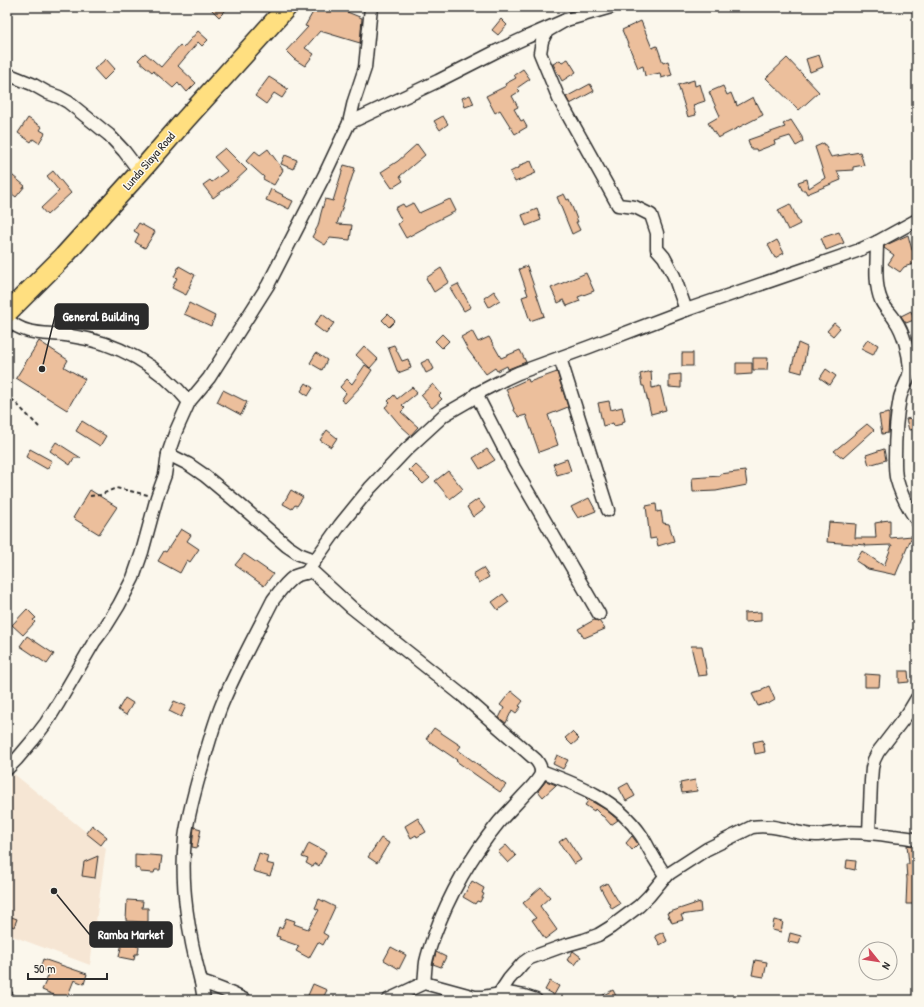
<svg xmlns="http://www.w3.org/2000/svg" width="924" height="1007" font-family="'Patrick Hand',sans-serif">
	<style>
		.built { fill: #f6e6d4 }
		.building { fill: #ecbf9c; stroke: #2b2b2b }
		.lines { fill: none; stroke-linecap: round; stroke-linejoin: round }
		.minor-casing { stroke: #2b2b2b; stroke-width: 15 }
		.primary-casing { stroke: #2b2b2b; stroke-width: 22 }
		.path { stroke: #2b2b2b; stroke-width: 2; stroke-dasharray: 4 3; stroke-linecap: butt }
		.minor { stroke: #fbf7ec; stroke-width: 12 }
		.primary { stroke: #ffdf80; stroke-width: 19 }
		.labels { text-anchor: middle; stroke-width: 3; stroke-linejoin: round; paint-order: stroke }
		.street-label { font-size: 12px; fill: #2b2b2b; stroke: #fbf7ec }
		.leader { fill: none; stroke: #2b2b2b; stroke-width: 1.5 }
		.callout-dot { fill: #2b2b2b; stroke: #fbf7ec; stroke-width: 1.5 }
		.callout { fill: #2b2b2b; stroke: #2b2b2b; stroke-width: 1.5 }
		.callout-label { font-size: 13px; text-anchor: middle; font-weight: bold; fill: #fff }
	</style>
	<rect width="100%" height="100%" fill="#fbf7ec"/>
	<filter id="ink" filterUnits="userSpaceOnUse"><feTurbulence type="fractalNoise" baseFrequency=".025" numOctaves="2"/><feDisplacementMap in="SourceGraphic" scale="8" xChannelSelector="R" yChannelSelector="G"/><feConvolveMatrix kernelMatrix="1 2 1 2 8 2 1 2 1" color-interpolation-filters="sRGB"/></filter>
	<g filter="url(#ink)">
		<!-- built -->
		<path class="built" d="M 14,774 L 106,848 L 90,965 L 7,934 L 7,781 Z"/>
		<!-- building -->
		<g class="building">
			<path d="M 209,7 L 229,7 L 219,17 Z"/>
			<path d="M 316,7 L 335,7 L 362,18 L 360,43 L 320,31 L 305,48 L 314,54 L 305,66 L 294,59 L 286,51 L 308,27 L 305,26 Z"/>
			<path d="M 501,19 L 507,25 L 498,35 L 492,30 Z"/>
			<path d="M 641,21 L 652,48 L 657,46 L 663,63 L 668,61 L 672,75 L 661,78 L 660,73 L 645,76 L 643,66 L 638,68 L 622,30 Z"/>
			<path d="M 198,31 L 208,40 L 202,46 L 198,42 L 178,66 L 196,83 L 187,92 L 181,85 L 180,86 L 178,83 L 173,88 L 153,71 L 152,72 L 138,60 L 145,53 L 161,67 L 180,45 L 183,48 Z"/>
			<path d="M 819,55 L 823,67 L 810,72 L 806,59 Z"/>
			<path d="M 787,58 L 819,92 L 799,110 L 766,78 Z"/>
			<path d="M 106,59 L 115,69 L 104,80 L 94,69 Z"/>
			<path d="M 568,59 L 576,72 L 562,81 L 553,64 L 560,60 L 562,62 Z"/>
			<path d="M 523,69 L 530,79 L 517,88 L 520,91 L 512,96 L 518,107 L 514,109 L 521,121 L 523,120 L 527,127 L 515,134 L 500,110 L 495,113 L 486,96 L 506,86 L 505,84 L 516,78 L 514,75 Z"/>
			<path d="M 269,77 L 288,89 L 282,98 L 274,93 L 266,104 L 255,96 Z"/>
			<path d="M 694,80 L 695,86 L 700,84 L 705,101 L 693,105 L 696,115 L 688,117 L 678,85 Z"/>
			<path d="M 590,84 L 594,91 L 570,104 L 566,97 Z"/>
			<path d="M 723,86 L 727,95 L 731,93 L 735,103 L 736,102 L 737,106 L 753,97 L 756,104 L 757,103 L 763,115 L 718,138 L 708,123 L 720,116 L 709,92 Z"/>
			<path d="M 470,95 L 474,104 L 465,107 L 462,98 Z"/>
			<path d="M 443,116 L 448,124 L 440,130 L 434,121 Z"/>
			<path d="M 28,118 L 42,127 L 40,130 L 45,133 L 39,143 L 33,139 L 31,142 L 18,133 Z"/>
			<path d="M 791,120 L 802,137 L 803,142 L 796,146 L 790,136 L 774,141 L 775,144 L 757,151 L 756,149 L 751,149 L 748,140 L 785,127 L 783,124 Z"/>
			<path d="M 824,143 L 831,157 L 860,152 L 864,165 L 853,167 L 853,170 L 837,171 L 841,180 L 807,194 L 805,190 L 801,190 L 798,182 L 807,179 L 809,188 L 825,178 L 815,147 Z"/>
			<path d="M 417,144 L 425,155 L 400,176 L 403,181 L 392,188 L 381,172 L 398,161 Z"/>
			<path d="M 225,148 L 247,170 L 234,182 L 213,198 L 203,185 L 210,180 L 212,182 L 227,171 L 214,157 Z"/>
			<path d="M 268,149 L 283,170 L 274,185 L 263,179 L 264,177 L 246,161 L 255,151 L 260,155 Z"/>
			<path d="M 285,155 L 297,160 L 293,169 L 281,164 Z"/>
			<path d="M 531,161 L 536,173 L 515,182 L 510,172 L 520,167 L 520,165 Z"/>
			<path d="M 344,165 L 355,168 L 337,224 L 352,225 L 350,240 L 330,238 L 325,245 L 312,237 L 318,226 L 321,213 L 325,199 L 333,201 Z"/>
			<path d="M 7,171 L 25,186 L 16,197 L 7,190 Z"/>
			<path d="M 53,171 L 71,193 L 47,215 L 41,208 L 59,191 L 47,176 Z"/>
			<path d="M 271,189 L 283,195 L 282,196 L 293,201 L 289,209 L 279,204 L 278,205 L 266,200 Z"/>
			<path d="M 564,194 L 567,200 L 569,199 L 578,222 L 576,222 L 580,230 L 572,234 L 557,197 Z"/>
			<path d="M 450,199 L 456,211 L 426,226 L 426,227 L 406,238 L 398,224 L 402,221 L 395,208 L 403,204 L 405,207 L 413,203 L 419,213 Z"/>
			<path d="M 790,204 L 800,224 L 788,230 L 778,210 Z"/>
			<path d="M 537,209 L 541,220 L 526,226 L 522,215 Z"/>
			<path d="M 139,223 L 155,232 L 145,248 L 135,242 L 139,234 L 134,231 Z"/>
			<path d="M 839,232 L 844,243 L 826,250 L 821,238 Z"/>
			<path d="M 908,235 L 912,250 L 913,250 L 916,263 L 904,267 L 900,272 L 888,264 L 894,255 L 884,248 L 884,246 Z"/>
			<path d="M 777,240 L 784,253 L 775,258 L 768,245 Z"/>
			<path d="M 179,266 L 195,275 L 189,287 L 190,287 L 186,295 L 172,288 L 177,278 L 174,277 Z"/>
			<path d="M 527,266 L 544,316 L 530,321 L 522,297 L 528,295 L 519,269 Z"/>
			<path d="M 441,268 L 449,282 L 434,292 L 426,278 Z"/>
			<path d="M 586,273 L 594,291 L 578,297 L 580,301 L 567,306 L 564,300 L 558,303 L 551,288 Z"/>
			<path d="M 458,284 L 471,307 L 464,311 L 450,288 Z"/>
			<path d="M 494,291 L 500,300 L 489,307 L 484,298 Z"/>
			<path d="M 189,303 L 215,316 L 211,326 L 184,314 Z"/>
			<path d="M 911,311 L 914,320 L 906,323 L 901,316 Z"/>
			<path d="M 322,314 L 334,323 L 326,334 L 314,325 Z"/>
			<path d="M 388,314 L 395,321 L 389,327 L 382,320 Z"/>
			<path d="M 834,323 L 840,328 L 833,336 L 827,331 Z"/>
			<path d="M 472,331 L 478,342 L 489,337 L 501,358 L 520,350 L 526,362 L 508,369 L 507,366 L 497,371 L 495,368 L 486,374 L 468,350 L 461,337 Z"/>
			<path d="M 442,334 L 449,341 L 442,348 L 435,341 Z"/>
			<path d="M 868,339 L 878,345 L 873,355 L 861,349 Z"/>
			<path d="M 39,341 L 68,360 L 64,367 L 85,379 L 67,410 L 16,378 Z"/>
			<path d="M 798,343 L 807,347 L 802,373 L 791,370 Z"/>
			<path d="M 394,345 L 402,361 L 408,359 L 411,368 L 398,373 L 388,347 Z"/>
			<path d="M 364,346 L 378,359 L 370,368 L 356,355 Z"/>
			<path d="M 316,353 L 327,360 L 322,370 L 310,363 Z"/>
			<rect x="682" y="353" width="11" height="13"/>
			<path d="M 753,358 L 768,358 L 767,370 L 753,370 Z"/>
			<path d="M 429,359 L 434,369 L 426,373 L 421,363 Z"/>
			<path d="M 736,363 L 752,363 L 752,374 L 736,375 Z"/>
			<path d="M 365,365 L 372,370 L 362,385 L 345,403 L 341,400 L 346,393 L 340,387 L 347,379 L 352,384 Z"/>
			<path d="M 826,369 L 836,376 L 830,385 L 820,378 Z"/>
			<path d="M 651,371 L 652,388 L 660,386 L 666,410 L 651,414 L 644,386 L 642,386 L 640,374 Z"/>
			<path d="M 557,372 L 568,407 L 548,415 L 558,445 L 539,452 L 526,415 L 519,417 L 513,409 L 514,409 L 506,389 L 528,379 L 529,382 Z"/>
			<path d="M 681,374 L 681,388 L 669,387 L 669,375 Z"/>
			<path d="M 306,383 L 313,388 L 308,396 L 301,391 Z"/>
			<path d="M 433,384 L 441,394 L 439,396 L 442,399 L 432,408 L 421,395 Z"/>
			<path d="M 412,387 L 417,393 L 402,405 L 405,408 L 401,412 L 418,427 L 411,435 L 400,425 L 385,407 L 390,403 L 388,401 L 394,395 L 397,399 Z"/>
			<path d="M 223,390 L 247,402 L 241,415 L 217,402 Z"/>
			<path d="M 609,401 L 611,410 L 622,407 L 625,421 L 621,422 L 622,424 L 614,426 L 613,423 L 603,426 L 598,403 Z"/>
			<path d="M 889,413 L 889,419 L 888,433 L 882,434 L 879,415 Z"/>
			<path d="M 917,417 L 917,429 L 909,430 L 906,419 Z"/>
			<path d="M 82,421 L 106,436 L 100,446 L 76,431 Z"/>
			<path d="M 867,424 L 874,430 L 843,458 L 834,451 Z"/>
			<path d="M 327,430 L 337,438 L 331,447 L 320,440 Z"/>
			<path d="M 56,442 L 70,451 L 81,458 L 74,458 L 70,465 L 50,451 Z"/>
			<path d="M 30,449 L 52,461 L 47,469 L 26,457 Z"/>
			<path d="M 487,449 L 495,460 L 480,469 L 473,458 Z"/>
			<path d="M 884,449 L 886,460 L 869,465 L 866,455 Z"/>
			<path d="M 567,459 L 571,471 L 557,475 L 553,464 Z"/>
			<path d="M 415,464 L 430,478 L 423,484 L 409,470 Z"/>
			<path d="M 448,471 L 463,489 L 450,499 L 435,481 Z"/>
			<path d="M 745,471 L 747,485 L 716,491 L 693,492 L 692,478 L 720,476 L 720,474 Z"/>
			<path d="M 90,490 L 117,507 L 99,534 L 73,518 Z"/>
			<path d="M 291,490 L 303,497 L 297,506 L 295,505 L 292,509 L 283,504 Z"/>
			<path d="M 589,498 L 596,511 L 578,518 L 571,507 Z"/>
			<path d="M 478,499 L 485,508 L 473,517 L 467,507 Z"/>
			<path d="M 656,504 L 657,512 L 661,511 L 663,523 L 669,524 L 674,541 L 658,546 L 656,538 L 650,539 L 646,506 Z"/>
			<path d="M 890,520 L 890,538 L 912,536 L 896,574 L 896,575 L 868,569 L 856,561 L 862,551 L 884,566 L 892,545 L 865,546 L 866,545 L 827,542 L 829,522 L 856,524 L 855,538 L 876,538 L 875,523 L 881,522 L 881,521 Z"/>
			<path d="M 181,529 L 191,535 L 187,541 L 199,549 L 190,562 L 187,560 L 180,573 L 158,561 L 164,551 L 166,552 Z"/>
			<path d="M 244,554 L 273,574 L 264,586 L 235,565 Z"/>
			<path d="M 483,568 L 489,577 L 479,583 L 473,574 Z"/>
			<path d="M 503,594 L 509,602 L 498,610 L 492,602 Z"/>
			<path d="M 27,609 L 36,618 L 33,620 L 35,622 L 23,635 L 12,625 Z"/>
			<path d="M 761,612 L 761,621 L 744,622 L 744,613 Z"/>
			<path d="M 594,620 L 599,621 L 605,629 L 584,638 L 578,629 Z"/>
			<path d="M 27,636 L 54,654 L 47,664 L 20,646 Z"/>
			<path d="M 691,646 L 702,646 L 707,675 L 698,676 Z"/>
			<path d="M 899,671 L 908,671 L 909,682 L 899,683 Z"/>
			<path d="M 865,674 L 880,675 L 879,687 L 865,687 Z"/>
			<path d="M 769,686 L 775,700 L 768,704 L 767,703 L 758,706 L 752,694 L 762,691 L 762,689 Z"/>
			<path d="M 511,691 L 523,701 L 519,706 L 521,707 L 516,713 L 512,710 L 506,723 L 499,718 L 504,708 L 500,705 Z"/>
			<path d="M 125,698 L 133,703 L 126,715 L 118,710 Z"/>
			<path d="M 174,701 L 186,706 L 181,717 L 169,711 Z"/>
			<path d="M 434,728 L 461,746 L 458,750 L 506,785 L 500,792 L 456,761 L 457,760 L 426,739 Z"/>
			<path d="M 572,732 L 579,739 L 572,745 L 565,738 Z"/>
			<path d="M 763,740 L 765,752 L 755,754 L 753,742 Z"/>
			<path d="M 557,755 L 568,760 L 563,769 L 553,764 Z"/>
			<path d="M 695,780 L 697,791 L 682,793 L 680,783 Z"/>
			<path d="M 546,781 L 556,785 L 543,797 L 538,791 Z"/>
			<path d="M 628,783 L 635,796 L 626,801 L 619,788 Z"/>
			<path d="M 584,797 L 605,809 L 618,820 L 611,825 L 603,816 L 602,816 L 595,809 L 594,811 L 585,805 L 588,801 Z"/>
			<path d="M 418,818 L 426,832 L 417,837 L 416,835 L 411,838 L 405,826 Z"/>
			<path d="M 92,825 L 107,837 L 101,845 L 86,833 Z"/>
			<path d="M 194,827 L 201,829 L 197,848 L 192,847 Z"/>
			<path d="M 632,836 L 638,844 L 632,850 L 626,843 Z"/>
			<path d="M 566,837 L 581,860 L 574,864 L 559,842 Z"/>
			<path d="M 381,838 L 389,843 L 377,863 L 368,857 Z"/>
			<path d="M 309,843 L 326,852 L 319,866 L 315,863 L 313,867 L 306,863 L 308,859 L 302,857 Z"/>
			<path d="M 506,845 L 516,856 L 508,863 L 498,852 Z"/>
			<path d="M 907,845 L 917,847 L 917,853 L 916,853 L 917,904 L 906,904 L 907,880 L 906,864 L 909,864 Z"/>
			<path d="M 259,853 L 268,856 L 266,863 L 274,865 L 270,876 L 253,871 Z"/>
			<path d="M 135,854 L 162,856 L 160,870 L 155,870 L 154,873 L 140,872 L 140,869 L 135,868 Z"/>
			<path d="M 98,856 L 95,878 L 82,876 L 84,862 Z"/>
			<path d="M 847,860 L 856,861 L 855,870 L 846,868 Z"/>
			<path d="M 472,881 L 484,888 L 482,893 L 484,894 L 480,902 L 477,901 L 475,904 L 463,897 Z"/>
			<path d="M 607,883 L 620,904 L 612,909 L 600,887 Z"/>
			<path d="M 541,887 L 550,897 L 540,906 L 557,930 L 545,939 L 532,920 L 536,918 L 523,903 Z"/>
			<path d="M 319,899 L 335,907 L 323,933 L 328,936 L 323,945 L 318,942 L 309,958 L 296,951 L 299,946 L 279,939 L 280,937 L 276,936 L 279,927 L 282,929 L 286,918 L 295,921 L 294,924 L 308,929 L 319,910 L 315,908 Z"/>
			<path d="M 127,900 L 143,901 L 142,908 L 148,908 L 148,922 L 126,921 Z"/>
			<path d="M 700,902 L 701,912 L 681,915 L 683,920 L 672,923 L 670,918 L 669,918 L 667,913 Z"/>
			<path d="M 9,916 L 17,919 L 14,927 L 7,924 Z"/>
			<path d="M 774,920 L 783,922 L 781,932 L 772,930 Z"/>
			<path d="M 663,932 L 667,941 L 660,945 L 655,936 Z"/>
			<path d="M 790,933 L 801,936 L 799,944 L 788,942 Z"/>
			<path d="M 123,938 L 136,941 L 136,946 L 139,946 L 138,954 L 135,954 L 134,960 L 119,957 Z"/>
			<path d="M 391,947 L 406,955 L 399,969 L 384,960 Z"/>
			<path d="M 573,951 L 581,957 L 575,965 L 567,960 Z"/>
			<path d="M 436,952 L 446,957 L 441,967 L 433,964 Z"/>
			<path d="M 43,959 L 87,974 L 84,984 L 74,980 L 66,1000 L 42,990 L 50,972 L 40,969 Z"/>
			<path d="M 755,960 L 767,962 L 764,977 L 752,975 Z"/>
			<path d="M 550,981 L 559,986 L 554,995 L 545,990 Z"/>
			<path d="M 313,984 L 327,990 L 322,1000 L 306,1000 Z"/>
			<path d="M 613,990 L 618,1000 L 594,1000 Z"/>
		</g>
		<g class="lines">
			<!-- minor casing -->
			<g class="minor-casing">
				<g id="minor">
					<path d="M 566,20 L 547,31 L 542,41 L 540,53 L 559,99 L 618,205 L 635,207 L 651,215 L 657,233 L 657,249 L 664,257 L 674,276 L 686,310"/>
					<path d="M 7,74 L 32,84 L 48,93 L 59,97 L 68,102 L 109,135 L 124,151 L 140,172"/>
					<path d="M 349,123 L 438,81 L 497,51 L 527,37 L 566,20 L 611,7"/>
					<path d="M 877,242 C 877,260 874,284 881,300 C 884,308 891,313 895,320 C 904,333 909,353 910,369 C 910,378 902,389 900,398 C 896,418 895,438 895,459 C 895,465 895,471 896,477 C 900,493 908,508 917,521"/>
					<path d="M 7,319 C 26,337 47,332 71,336 C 117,342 160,366 189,402"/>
					<path d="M 560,358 L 608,510"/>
					<path d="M 476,394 L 514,468 L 599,614"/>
					<path d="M 168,454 L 188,464 L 204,475 L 239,504 L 287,546 L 299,554 L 315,560"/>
					<path d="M 306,573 L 340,525 L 370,488 L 407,449 L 444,415 L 470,400 L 476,394 L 505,379 L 518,373 L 589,347 L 686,310 L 857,251 L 877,242 L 917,220"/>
					<path d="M 7,769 L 17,759 L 33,740 L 46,723 L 59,702 L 94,642 L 106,626 L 119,605 L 133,578 L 142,552 L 157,497 L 165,475 L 168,454 L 176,431 L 189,402 L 209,378 L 268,285 L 324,176 L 349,123 L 354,101 L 365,68 L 371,7"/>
					<path d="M 541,771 C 579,785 617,800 641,835 C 645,841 649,849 653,856 C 657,863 662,870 666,877"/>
					<path d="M 869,833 L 871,781 L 872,768 L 874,760 L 878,752 L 908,713 L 917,698"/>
					<path d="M 201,982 C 189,936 180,887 185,838 C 188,816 194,794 200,773 C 207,750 213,726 222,704 C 237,668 256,634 273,600 C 279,592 286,582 295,576 C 300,574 306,573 311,571 L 314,573 L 351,607 L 463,696 L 536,760 C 540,765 543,770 540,776 C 536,783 529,790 524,795 C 516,804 507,813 499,822 C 472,855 449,895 434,936 C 431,944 428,953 426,962 C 425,969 425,976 424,983"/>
					<path d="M 499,994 L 509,979 L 523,963 L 530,958 L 563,946 L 584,940 L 598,935 L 611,927 L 639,906 L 649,896 L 663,879 L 670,873 L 707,849 L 752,827 C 774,823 794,834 816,835 C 823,835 830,833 837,833 C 856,831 874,833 893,836 C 901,837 909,837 917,840"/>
					<path d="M 7,997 L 8,1000"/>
					<path d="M 204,1000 L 201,982 C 217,987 231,993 245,1000"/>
					<path d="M 388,1000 L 424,983 L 475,997 L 483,997 L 507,993 L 524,996 L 536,1000"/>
				</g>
			</g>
			<!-- primary casing -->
			<g class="primary-casing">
				<path id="primary" d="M 7,313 L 64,256 L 140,172 L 185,120 L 287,7"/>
			</g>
			<!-- path -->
			<g class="path">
				<path d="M 7,394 L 39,427"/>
				<path d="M 90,496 L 100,495 L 116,488 L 148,495"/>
			</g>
			<!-- minor -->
			<use href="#minor" class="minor"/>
			<!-- primary -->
			<use href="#primary" class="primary"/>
		</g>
	</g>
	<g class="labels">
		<!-- street labels -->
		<g class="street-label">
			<text transform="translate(149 161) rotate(-49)" y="4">Lunda Siaya Road</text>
		</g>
	</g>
	<!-- callouts -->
	<path class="leader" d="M42 369L55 316M54 891L90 935"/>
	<g class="callout-dot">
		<circle cx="42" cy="369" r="4"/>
		<circle cx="54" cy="891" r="4"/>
	</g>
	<g class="callout">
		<rect x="55" y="304" width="93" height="25" rx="4"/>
		<rect x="90" y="922" width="82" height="25" rx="4"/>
	</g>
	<g class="callout-label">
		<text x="101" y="321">General Building</text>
		<text x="131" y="939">Ramba Market</text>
	</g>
	<!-- margin -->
	<rect width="924" height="1007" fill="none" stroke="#fbf7ec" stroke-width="24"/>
	<rect x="12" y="12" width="900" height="983" fill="none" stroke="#2b2b2b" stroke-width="1.5" filter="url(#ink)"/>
	<!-- north arrow -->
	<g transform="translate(878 961) rotate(120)"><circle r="19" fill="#fbf7ec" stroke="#a8a59f"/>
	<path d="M0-3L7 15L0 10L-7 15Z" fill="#d1495b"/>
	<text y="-6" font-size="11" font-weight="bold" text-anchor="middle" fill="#2b2b2b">N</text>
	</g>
	<!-- scale -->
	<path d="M28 973v6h79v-6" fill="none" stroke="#2b2b2b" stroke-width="2"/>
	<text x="34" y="973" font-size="12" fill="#2b2b2b" stroke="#fbf7ec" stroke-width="3" paint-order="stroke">50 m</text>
</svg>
